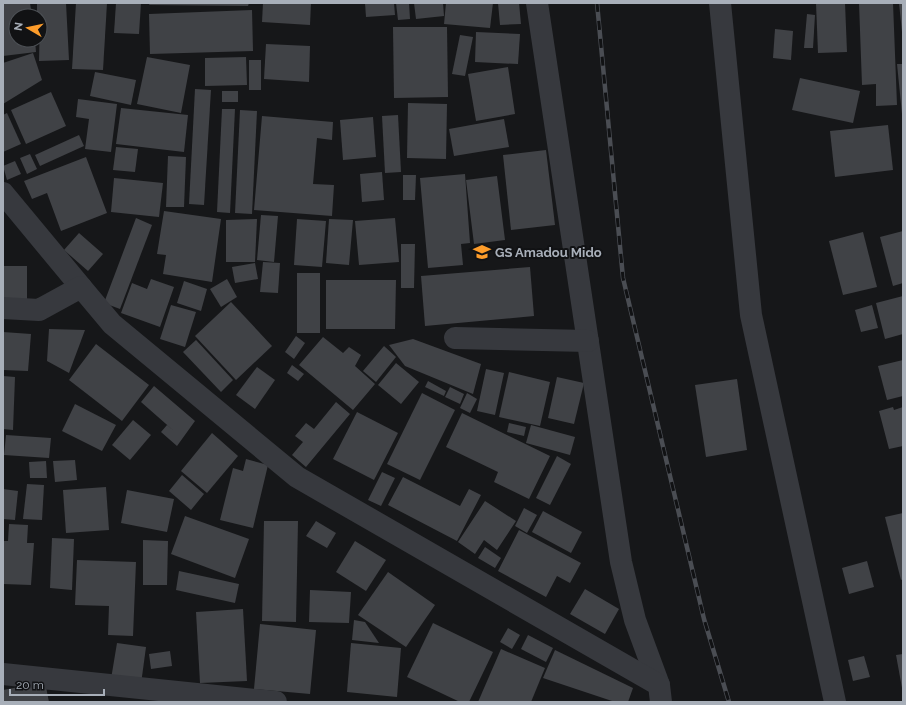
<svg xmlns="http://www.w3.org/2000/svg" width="906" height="705" font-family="Raleway,sans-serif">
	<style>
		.building { fill: #404246 }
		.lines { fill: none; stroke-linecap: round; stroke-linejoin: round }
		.street { stroke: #37393e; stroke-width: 22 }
		.rail-casing { stroke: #4a4d53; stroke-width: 4.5 }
		.rail { stroke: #111214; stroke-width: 3; stroke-dasharray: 9; stroke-linecap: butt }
		.labels { text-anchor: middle; stroke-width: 4; stroke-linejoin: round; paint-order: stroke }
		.poi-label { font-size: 13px; font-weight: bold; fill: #a8afb9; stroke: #111214; text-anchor: start }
	</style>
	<rect width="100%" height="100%" fill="#161719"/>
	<!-- building -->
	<g class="building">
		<path d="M 3,3 L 30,3 L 32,16 L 16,16 L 16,40 L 35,40 L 36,52 L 3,56 Z"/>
		<path d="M 66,3 L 69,60 L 39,61 L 40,16 L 37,16 L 37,4 Z"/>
		<path d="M 76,3 L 107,3 L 103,70 L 72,69 Z"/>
		<path d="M 116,3 L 141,3 L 139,34 L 114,33 Z"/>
		<path d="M 150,3 L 249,3 L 248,6 L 149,5 Z"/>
		<path d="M 263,3 L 311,3 L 310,25 L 262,22 Z"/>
		<path d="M 365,3 L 394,3 L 395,15 L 366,17 Z"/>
		<path d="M 396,3 L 409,3 L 410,19 L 398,20 Z"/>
		<path d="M 414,3 L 443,3 L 444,16 L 416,19 Z"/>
		<path d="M 446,3 L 493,3 L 490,28 L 444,24 Z"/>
		<path d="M 498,3 L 519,3 L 521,24 L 500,25 Z"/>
		<path d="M 816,3 L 845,3 L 847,52 L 818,53 Z"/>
		<path d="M 859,3 L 893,3 L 897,105 L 876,106 L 876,84 L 862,85 Z"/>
		<path d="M 899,3 L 903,3 L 903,32 L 902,32 Z"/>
		<path d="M 252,10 L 253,51 L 150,54 L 149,14 Z"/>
		<path d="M 807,14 L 815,15 L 813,48 L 804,48 Z"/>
		<path d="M 393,27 L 447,27 L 448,97 L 394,98 Z"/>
		<path d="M 775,29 L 793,31 L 791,60 L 773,58 Z"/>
		<path d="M 476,32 L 520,34 L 518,64 L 475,62 Z"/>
		<path d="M 460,35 L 473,37 L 465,76 L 452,74 Z"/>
		<path d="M 266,44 L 310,46 L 309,82 L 264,79 Z"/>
		<path d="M 33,53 L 42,80 L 3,104 L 3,63 Z"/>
		<path d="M 147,57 L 190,65 L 181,113 L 137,104 Z"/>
		<path d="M 246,57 L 247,85 L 205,86 L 205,58 Z"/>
		<rect x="249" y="60" width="12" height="30"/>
		<path d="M 897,64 L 903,64 L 903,114 L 902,114 Z"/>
		<path d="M 508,67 L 515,114 L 476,121 L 468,74 Z"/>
		<path d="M 95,72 L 136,80 L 131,105 L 90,96 Z"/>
		<path d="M 800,78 L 860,91 L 853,123 L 792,110 Z"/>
		<path d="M 195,89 L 211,90 L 204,205 L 189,204 Z"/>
		<rect x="222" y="91" width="16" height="11"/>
		<path d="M 51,92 L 66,126 L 26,144 L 11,110 Z"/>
		<path d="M 78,99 L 117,104 L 111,152 L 85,149 L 89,119 L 76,117 Z"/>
		<path d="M 408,103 L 447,104 L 446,159 L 407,158 Z"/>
		<path d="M 121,108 L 188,115 L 184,152 L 116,144 Z"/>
		<path d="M 222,109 L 235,109 L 230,213 L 217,212 Z"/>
		<path d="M 240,110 L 257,111 L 252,214 L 235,213 Z"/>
		<path d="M 7,113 L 21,144 L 3,152 L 3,115 Z"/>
		<path d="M 398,115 L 401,172 L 385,173 L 382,116 Z"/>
		<path d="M 262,116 L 333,122 L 332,140 L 317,138 L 313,184 L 334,185 L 332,216 L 254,210 Z"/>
		<path d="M 373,117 L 376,157 L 343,160 L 340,120 Z"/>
		<path d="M 504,119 L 509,147 L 454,156 L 449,129 Z"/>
		<path d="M 888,125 L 893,170 L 835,177 L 830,131 Z"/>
		<path d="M 79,135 L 84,146 L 40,166 L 35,155 Z"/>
		<path d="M 116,147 L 138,149 L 135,172 L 113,170 Z"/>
		<path d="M 546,150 L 555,225 L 511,230 L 503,155 Z"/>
		<path d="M 30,154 L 37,169 L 27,174 L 20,158 Z"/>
		<path d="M 168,156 L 186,157 L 184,207 L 166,207 Z"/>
		<path d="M 86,157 L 107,213 L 61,231 L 47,193 L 32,199 L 24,181 Z"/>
		<path d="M 15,161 L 21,174 L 7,180 L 3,166 Z"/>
		<path d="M 382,172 L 384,200 L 362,202 L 360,174 Z"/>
		<path d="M 465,174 L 470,243 L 461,244 L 463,265 L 428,268 L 420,178 Z"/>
		<path d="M 403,175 L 416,175 L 415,200 L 403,200 Z"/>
		<path d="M 497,176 L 505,240 L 474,244 L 466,180 Z"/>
		<path d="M 114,178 L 163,183 L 159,217 L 111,212 Z"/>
		<path d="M 164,211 L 221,219 L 212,282 L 163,274 L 166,255 L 157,254 Z"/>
		<path d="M 261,215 L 278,216 L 274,262 L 257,260 Z"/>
		<path d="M 136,218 L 152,225 L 120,309 L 104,303 Z"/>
		<path d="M 395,218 L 399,262 L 359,265 L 355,221 Z"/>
		<path d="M 257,219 L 255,262 L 226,262 L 226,220 Z"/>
		<path d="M 297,219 L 326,221 L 322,267 L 294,265 Z"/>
		<path d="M 329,219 L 353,220 L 349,265 L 326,263 Z"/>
		<path d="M 903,231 L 903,283 L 893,286 L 880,237 Z"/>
		<path d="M 863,232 L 877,287 L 843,295 L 829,241 Z"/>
		<path d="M 79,233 L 103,254 L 88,271 L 64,250 Z"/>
		<path d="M 401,244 L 415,244 L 414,288 L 401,288 Z"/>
		<path d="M 263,262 L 280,263 L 278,293 L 260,292 Z"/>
		<path d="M 255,263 L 258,279 L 235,283 L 232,267 Z"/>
		<rect x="3" y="266" width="24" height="34"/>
		<path d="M 530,267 L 534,316 L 425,326 L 421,276 Z"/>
		<rect x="297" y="273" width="23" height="60"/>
		<path d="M 151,279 L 174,287 L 160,327 L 121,313 L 132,283 L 147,289 Z"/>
		<path d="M 227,279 L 237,297 L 221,307 L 210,289 Z"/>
		<path d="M 326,280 L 396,280 L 395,329 L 326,329 Z"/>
		<path d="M 184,281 L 207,289 L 201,311 L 177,303 Z"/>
		<path d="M 903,296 L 903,334 L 885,339 L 876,303 Z"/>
		<path d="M 231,302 L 272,346 L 236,380 L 195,336 Z"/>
		<path d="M 171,305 L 196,312 L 185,347 L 160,339 Z"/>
		<path d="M 872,305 L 878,328 L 861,332 L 855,310 Z"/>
		<path d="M 49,329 L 85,330 L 69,373 L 47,361 Z"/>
		<path d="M 3,332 L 31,334 L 28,371 L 3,370 Z"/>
		<path d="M 296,336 L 305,343 L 294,359 L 285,352 Z"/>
		<path d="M 323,337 L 343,353 L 349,347 L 361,355 L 355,366 L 375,384 L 353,410 L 299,365 Z"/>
		<path d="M 413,339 L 481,364 L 473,394 L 405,366 L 389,345 Z"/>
		<path d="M 196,340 L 233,380 L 221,392 L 183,352 Z"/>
		<path d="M 96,344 L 149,385 L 122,421 L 69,380 Z"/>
		<path d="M 384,346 L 396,357 L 376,382 L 363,371 Z"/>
		<path d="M 903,360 L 903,396 L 887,400 L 878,366 Z"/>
		<path d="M 396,363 L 419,382 L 401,404 L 378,385 Z"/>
		<path d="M 292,365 L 304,374 L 298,381 L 287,373 Z"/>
		<path d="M 257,367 L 275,380 L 255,409 L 236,395 Z"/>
		<path d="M 486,369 L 504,373 L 495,415 L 477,411 Z"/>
		<path d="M 509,372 L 550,382 L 540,426 L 499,417 Z"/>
		<path d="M 3,376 L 15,377 L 13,430 L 3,429 Z"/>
		<path d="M 557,377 L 584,383 L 574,424 L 548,418 Z"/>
		<path d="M 737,379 L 747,450 L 706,457 L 695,385 Z"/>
		<path d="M 428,381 L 446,391 L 444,396 L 425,387 Z"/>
		<path d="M 154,386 L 195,421 L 177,446 L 161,432 L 167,425 L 174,431 L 141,402 Z"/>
		<path d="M 450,387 L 464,394 L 460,404 L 445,397 Z"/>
		<path d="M 422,393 L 455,410 L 420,480 L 387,464 Z"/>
		<path d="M 467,393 L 477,399 L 470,413 L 460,408 Z"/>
		<path d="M 336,402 L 350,414 L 306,467 L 292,455 L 303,442 L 295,436 L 306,423 L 314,429 Z"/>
		<path d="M 75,404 L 116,425 L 102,451 L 62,431 Z"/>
		<path d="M 893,407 L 894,410 L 903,407 L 903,446 L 889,449 L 879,411 Z"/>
		<path d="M 357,412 L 398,433 L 374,480 L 333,459 Z"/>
		<path d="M 462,413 L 550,456 L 529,499 L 494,482 L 498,472 L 446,447 Z"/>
		<path d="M 133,420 L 151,435 L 130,460 L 112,445 Z"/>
		<path d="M 509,423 L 526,427 L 524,436 L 507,432 Z"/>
		<path d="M 531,425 L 575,437 L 570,455 L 526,443 Z"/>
		<path d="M 212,433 L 238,456 L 207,493 L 181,471 Z"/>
		<path d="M 6,435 L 51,438 L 49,458 L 4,455 Z"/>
		<path d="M 557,456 L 571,464 L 550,505 L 536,498 Z"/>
		<path d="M 246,459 L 268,465 L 253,528 L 220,520 L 233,468 L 243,471 Z"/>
		<path d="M 75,460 L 77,480 L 55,482 L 53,461 Z"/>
		<path d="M 46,461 L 47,478 L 30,478 L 29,462 Z"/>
		<path d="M 382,472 L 395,478 L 381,506 L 368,500 Z"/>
		<path d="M 182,475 L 204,494 L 191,510 L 169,491 Z"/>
		<path d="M 403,477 L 460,506 L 469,489 L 481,495 L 457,541 L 388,505 Z"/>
		<path d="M 27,484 L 44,485 L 42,520 L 23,519 Z"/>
		<path d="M 106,487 L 109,530 L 66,533 L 63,490 Z"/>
		<path d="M 3,489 L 18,491 L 15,520 L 3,519 Z"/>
		<path d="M 127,490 L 174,499 L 167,532 L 121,523 Z"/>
		<path d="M 485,501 L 516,521 L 497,550 L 484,540 L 475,554 L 458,542 Z"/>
		<path d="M 524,508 L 537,515 L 527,533 L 515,526 Z"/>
		<path d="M 543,511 L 582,532 L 571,553 L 532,532 Z"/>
		<path d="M 903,513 L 903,579 L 901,580 L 885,517 Z"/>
		<path d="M 185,516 L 249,539 L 235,578 L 171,554 Z"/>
		<path d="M 264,521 L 298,521 L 296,622 L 262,621 Z"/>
		<path d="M 316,521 L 336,533 L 327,548 L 306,536 Z"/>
		<path d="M 9,524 L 28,525 L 27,543 L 34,543 L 31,585 L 3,584 L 3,541 L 8,541 Z"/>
		<path d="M 519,530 L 581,563 L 570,583 L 557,576 L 546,597 L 498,571 Z"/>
		<path d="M 52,538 L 74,539 L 72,590 L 50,588 Z"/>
		<path d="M 143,540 L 168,541 L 167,585 L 143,585 Z"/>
		<path d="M 355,541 L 386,560 L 366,591 L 336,572 Z"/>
		<path d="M 485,547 L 501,558 L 495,568 L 478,558 Z"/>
		<path d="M 77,560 L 136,562 L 133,636 L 108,635 L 109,606 L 75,605 Z"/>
		<path d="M 867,561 L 874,587 L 849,594 L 842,568 Z"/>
		<path d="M 179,571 L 239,584 L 235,603 L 176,590 Z"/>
		<path d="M 388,572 L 435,605 L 406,647 L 358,615 Z"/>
		<path d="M 585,589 L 619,609 L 605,634 L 570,614 Z"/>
		<path d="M 310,590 L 351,592 L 349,623 L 309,622 Z"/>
		<path d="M 243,609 L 247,681 L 200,683 L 196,612 Z"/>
		<path d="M 354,620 L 365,622 L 379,643 L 352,640 Z"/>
		<path d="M 433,623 L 493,652 L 469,702 L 460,702 L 407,677 Z"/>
		<path d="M 260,624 L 316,630 L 310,694 L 254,689 Z"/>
		<path d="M 508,628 L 520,635 L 512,649 L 500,642 Z"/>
		<path d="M 528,635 L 553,648 L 546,662 L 521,649 Z"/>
		<path d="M 117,643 L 146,647 L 141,684 L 111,679 Z"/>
		<path d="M 351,643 L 401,648 L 397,697 L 347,692 Z"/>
		<path d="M 501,649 L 545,668 L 531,702 L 478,702 Z"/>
		<path d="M 555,650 L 633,688 L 628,702 L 615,702 L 543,678 Z"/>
		<path d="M 170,651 L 172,666 L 151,669 L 149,654 Z"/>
		<path d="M 903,654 L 903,688 L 902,688 L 896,655 Z"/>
		<path d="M 864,656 L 870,677 L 853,681 L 848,660 Z"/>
		<path d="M 45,682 L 49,702 L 3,702 L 3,690 Z"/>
	</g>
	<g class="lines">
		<!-- street -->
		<g class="street">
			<path d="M 537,3 L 621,562 L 635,620 L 659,685"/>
			<path d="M 720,3 L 751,315 L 835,702"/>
			<path d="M 3,193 L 81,287"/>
			<path d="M 3,308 L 39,310 L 81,287 L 112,324 L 297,477 L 659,685 L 661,702"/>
			<path d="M 455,338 L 588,341"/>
			<path d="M 3,674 L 276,702"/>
		</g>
		<!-- rail casing -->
		<g class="rail-casing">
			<path id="rail" d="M 597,3 L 623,278 L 704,619 L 729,702"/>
		</g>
		<!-- rail -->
		<use href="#rail" class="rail"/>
	</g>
	<!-- icons -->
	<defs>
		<g id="school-bare" transform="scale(1.38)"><path d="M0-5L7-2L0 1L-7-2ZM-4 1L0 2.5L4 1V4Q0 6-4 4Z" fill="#fd9c2a" stroke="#111214" stroke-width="2.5" paint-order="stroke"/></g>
	</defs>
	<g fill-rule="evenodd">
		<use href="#school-bare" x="482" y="252"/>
	</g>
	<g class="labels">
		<!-- poi labels -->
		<g class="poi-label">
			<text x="495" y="257">GS Amadou Mido</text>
		</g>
	</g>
	<!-- border -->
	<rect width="906" height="705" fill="none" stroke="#a8afb9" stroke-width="8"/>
	<!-- north arrow -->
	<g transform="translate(28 28) rotate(279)"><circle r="19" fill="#111214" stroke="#4d5156"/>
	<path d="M0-3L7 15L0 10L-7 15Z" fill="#fd9c2a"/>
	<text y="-6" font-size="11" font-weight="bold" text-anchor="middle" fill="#a8afb9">N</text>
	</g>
	<!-- scale -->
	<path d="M10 689v6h94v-6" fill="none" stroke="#a8afb9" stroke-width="2"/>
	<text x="16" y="689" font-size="12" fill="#a8afb9" stroke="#111214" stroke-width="3" paint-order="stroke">20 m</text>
</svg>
